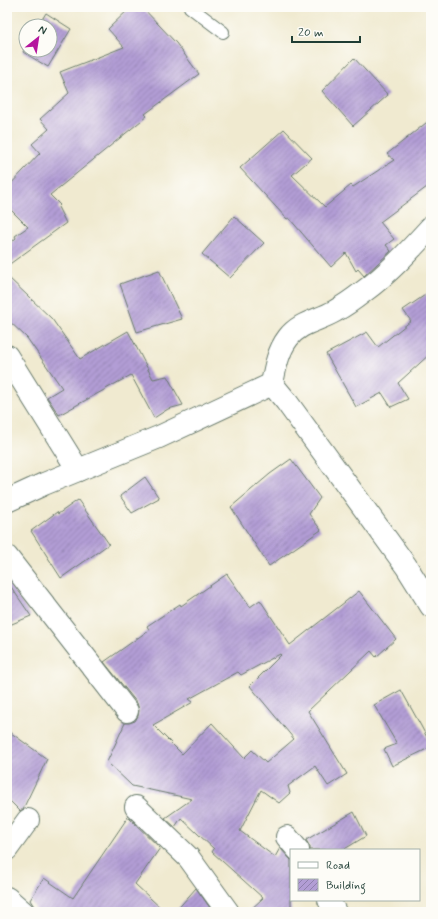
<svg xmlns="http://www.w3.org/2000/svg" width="438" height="919" font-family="Mynerve,sans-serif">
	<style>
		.building { fill: url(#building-hatch); fill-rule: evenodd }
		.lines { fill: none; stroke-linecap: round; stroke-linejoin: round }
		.lane-casing { stroke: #687a6b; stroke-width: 14 }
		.street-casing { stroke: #687a6b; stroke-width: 24 }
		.lane { stroke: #fff; stroke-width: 12 }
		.street { stroke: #fff; stroke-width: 22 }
	</style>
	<defs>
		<pattern id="building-hatch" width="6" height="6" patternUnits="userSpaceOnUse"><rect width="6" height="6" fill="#b29dd5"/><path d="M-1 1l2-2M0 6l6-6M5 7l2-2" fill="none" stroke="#9081ae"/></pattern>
	</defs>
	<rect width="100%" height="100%" fill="#fdfcf7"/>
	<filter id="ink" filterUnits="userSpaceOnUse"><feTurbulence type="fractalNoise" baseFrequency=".025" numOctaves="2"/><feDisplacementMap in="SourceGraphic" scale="8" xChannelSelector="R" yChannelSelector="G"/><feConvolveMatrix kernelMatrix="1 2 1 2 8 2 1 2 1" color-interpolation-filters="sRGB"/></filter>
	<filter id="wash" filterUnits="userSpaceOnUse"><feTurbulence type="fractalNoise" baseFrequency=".012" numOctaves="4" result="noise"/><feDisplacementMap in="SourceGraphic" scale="16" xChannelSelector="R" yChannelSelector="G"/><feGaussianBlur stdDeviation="0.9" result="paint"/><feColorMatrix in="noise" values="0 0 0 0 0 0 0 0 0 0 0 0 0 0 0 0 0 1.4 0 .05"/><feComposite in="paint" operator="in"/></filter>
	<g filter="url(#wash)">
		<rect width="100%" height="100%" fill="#f0ead0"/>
		<g id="blocks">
			<!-- building -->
			<g class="building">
				<path d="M 131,7 L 142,7 L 176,43 L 199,74 L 145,114 L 147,116 L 50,195 L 60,205 L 58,207 L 66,223 L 7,266 L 7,246 L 16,238 L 15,236 L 28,227 L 7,206 L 7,188 L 40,153 L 32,144 L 49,129 L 40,119 L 69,93 L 60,72 L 124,47 L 108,29 Z"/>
				<path d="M 46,13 L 71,29 L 48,67 L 23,52 L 26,46 L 26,50 L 50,50 L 50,26 L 38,26 Z"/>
				<path d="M 354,58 L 388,95 L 353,126 L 322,91 Z"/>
				<path d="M 431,119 L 431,184 L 380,222 L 394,239 L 386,245 L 391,251 L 364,276 L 358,269 L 356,271 L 346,253 L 331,267 L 289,218 L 287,219 L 240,168 L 284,129 L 312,158 L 292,175 L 325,207 L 351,185 L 353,187 L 394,160 L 387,154 Z"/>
				<path d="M 234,216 L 264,243 L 230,278 L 202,254 Z"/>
				<path d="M 159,270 L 182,319 L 137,332 L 120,284 Z"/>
				<path d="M 7,276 L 52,319 L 80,359 L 128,331 L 153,379 L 167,376 L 183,405 L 168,409 L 154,418 L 131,375 L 59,415 L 47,397 L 62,388 L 27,338 L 7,319 Z"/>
				<path d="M 431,291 L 431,353 L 398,383 L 408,399 L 391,407 L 382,393 L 356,407 L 326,354 L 367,332 L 378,347 L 411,321 L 403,310 Z"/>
				<path d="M 291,459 L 320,498 L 309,514 L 321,530 L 269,566 L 231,507 L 270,474 Z"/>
				<path d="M 145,477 L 159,498 L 132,513 L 120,496 Z"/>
				<path d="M 78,500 L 109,544 L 61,578 L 31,531 L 57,512 L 58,514 Z"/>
				<path d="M 227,574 L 250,607 L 260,600 L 290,645 L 359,591 L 396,639 L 376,657 L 371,651 L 308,711 L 347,774 L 328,786 L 315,766 L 288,786 L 290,793 L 279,803 L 261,790 L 240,831 L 275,857 L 280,848 L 291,860 L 291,912 L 248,912 L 263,898 L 212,852 L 214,849 L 181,818 L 175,827 L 165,818 L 192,799 L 132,786 L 107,762 L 125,723 L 129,723 L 135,721 L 138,716 L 139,710 L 137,703 L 104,662 L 149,630 L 147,626 L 180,604 L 181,606 ZM 280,654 L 281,655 L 250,686 L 294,739 L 266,763 L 252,750 L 244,758 L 212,723 L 182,754 L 153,725 L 193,702 L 189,699 L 238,672 L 241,675 Z"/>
				<path d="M 7,581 L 31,616 L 7,626 Z"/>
				<path d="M 401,690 L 421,726 L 431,745 L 431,747 L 392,766 L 384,749 L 397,744 L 374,705 Z"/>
				<path d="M 7,730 L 47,759 L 23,809 L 20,811 L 7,798 Z"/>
				<path d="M 354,812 L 366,836 L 343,850 L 310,850 L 310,847 L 306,840 Z"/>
				<path d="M 128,817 L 160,848 L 135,884 L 165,912 L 35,912 L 35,908 L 30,900 L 44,878 L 73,898 Z"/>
				<path d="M 196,888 L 213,912 L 175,912 Z"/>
			</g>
		</g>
	</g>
	<g filter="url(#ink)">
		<use href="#blocks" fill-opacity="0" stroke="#687a6b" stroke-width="1"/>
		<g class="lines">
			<!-- lane casing -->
			<g class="lane-casing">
				<path id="lane" d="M 190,7 L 223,32"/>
			</g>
			<!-- street casing -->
			<g class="street-casing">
				<g id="street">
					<path d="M 431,227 C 410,250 388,274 363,292 C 354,299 344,306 335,311 C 318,321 300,322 288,338 C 278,351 275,368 272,384 L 286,401 L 406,566 L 431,606"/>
					<path d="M 7,356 L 78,470"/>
					<path d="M 7,501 L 44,484 L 159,437 L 272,384"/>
					<path d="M 7,557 L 127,711"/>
					<path d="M 136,807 L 189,858 L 228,912"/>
					<path d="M 287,837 L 298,850"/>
					<path d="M 7,849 L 28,820"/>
					<path d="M 7,898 L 23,912"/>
					<path d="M 329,900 L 335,912"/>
				</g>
			</g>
			<!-- lane -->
			<use href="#lane" class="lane"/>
			<!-- street -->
			<use href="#street" class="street"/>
		</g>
	</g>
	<!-- margin -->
	<rect width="438" height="919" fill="none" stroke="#fdfcf7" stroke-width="24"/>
	<!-- legend -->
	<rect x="290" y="849" width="130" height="52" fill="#fdfcf7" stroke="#a4b0a9"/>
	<rect x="298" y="862" width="20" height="6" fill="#ffffff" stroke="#a4b0a9"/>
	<text x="326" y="869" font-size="12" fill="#1f3d34">Road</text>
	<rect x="298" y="879" width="20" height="12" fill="url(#building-hatch)" stroke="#a4b0a9"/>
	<text x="326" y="889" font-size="12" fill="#1f3d34">Building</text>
	<!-- north arrow -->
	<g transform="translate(38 38) rotate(30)"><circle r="19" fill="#fdfcf7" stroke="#a4b0a9"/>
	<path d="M0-3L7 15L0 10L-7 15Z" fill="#b5179e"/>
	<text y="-6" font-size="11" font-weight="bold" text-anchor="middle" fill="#1f3d34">N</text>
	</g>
	<!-- scale -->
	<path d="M292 36v6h68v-6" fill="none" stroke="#1f3d34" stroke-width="2"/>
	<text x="298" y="36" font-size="12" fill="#1f3d34" stroke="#fdfcf7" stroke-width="3" paint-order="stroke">20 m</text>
</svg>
